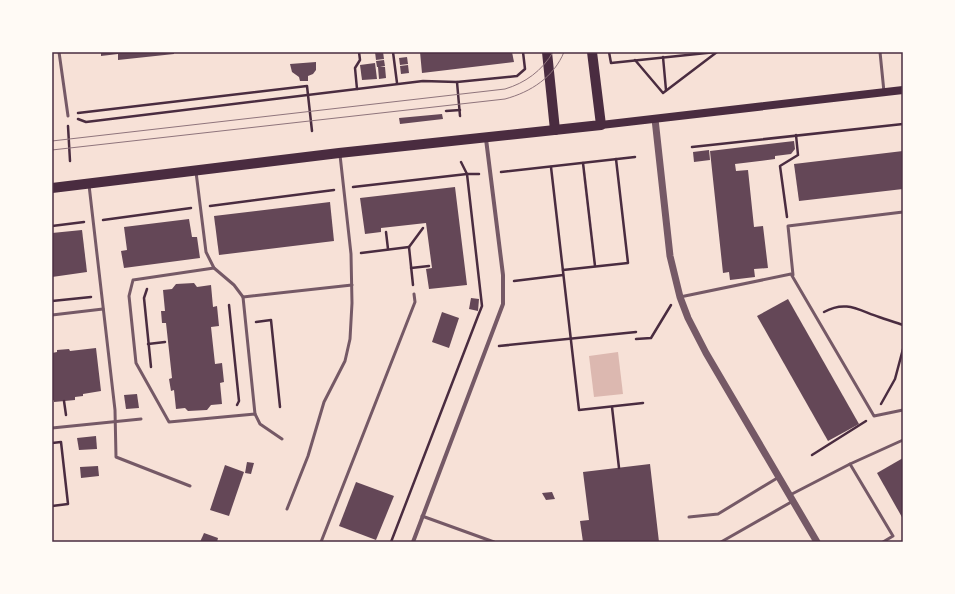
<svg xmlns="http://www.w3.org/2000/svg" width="955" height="594" font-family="Arial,sans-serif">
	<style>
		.water { fill: #dcb8b0 }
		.building { fill: #644757 }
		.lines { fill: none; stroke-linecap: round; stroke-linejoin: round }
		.path { stroke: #4a2c40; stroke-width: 2.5 }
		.service { stroke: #755966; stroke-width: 3 }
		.minor { stroke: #755966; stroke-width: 4 }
		.tertiary { stroke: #755966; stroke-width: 7 }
		.secondary { stroke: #4a2c40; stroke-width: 8 }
		.primary { stroke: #4a2c40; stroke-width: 10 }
		.tram { stroke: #8f747c; stroke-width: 1 }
		.neatline { fill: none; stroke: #4a2c40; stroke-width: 1.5 }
	</style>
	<rect width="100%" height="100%" fill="#f7e1d7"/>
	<!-- water -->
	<path class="water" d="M 618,352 L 623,394 L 594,397 L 589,356 Z"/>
	<!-- building -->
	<g class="building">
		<path d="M 101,52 L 174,52 L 174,54 L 118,60 L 118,54 L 101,56 Z"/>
		<path d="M 375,52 L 383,52 L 384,59 L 376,60 Z"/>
		<path d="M 420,52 L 512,52 L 514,62 L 422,73 Z"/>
		<path d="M 407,57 L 408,64 L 400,65 L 399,58 Z"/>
		<path d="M 384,60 L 385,66 L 380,67 L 385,67 L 386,78 L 379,79 L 378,67 L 377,67 L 376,61 Z"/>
		<path d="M 316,62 L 316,70 L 313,74 L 308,76 L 308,81 L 300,81 L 299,77 L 292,72 L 290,64 Z"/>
		<path d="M 375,63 L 377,79 L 362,80 L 360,65 Z"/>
		<path d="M 408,65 L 409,73 L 401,74 L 400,66 Z"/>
		<path d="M 442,114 L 443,119 L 400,124 L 399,118 Z"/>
		<path d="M 794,141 L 795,149 L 791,154 L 775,156 L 775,159 L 735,164 L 736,171 L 748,170 L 754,227 L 763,226 L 768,268 L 754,269 L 755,277 L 730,280 L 729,272 L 723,273 L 710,151 Z"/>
		<path d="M 709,150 L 710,160 L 694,162 L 693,152 Z"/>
		<path d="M 903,151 L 903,189 L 799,201 L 794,164 Z"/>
		<path d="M 455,187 L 467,285 L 429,289 L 426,269 L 432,268 L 426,223 L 381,228 L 381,232 L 365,234 L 360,198 Z"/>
		<path d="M 330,202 L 334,241 L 219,255 L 214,216 Z"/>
		<path d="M 189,219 L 192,237 L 197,237 L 200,258 L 124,268 L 121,251 L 127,250 L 124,227 Z"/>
		<path d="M 82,230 L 87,272 L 52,277 L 52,233 Z"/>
		<path d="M 194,283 L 197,287 L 211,285 L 213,307 L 217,306 L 219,326 L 211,327 L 215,364 L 222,363 L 224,382 L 220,383 L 222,404 L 211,405 L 207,410 L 188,411 L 185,408 L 176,409 L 174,390 L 171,391 L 169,379 L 172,378 L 166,323 L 162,323 L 161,311 L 165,311 L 163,290 L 172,289 L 176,284 Z"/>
		<path d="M 471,298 L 479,299 L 478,311 L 469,309 Z"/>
		<path d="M 788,299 L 859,424 L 828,441 L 757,316 Z"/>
		<path d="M 442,312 L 459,318 L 449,348 L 432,342 Z"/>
		<path d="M 96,348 L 101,391 L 83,394 L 83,396 L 75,397 L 75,400 L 54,402 L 54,400 L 52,401 L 52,353 L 57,352 L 57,350 L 69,349 L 70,351 Z"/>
		<path d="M 137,394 L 139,408 L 126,409 L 124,395 Z"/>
		<path d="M 96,436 L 97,449 L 79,450 L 77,438 Z"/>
		<path d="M 903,458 L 903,519 L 877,473 Z"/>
		<path d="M 247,462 L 254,463 L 251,474 L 245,473 Z"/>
		<path d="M 650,464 L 659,542 L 583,542 L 580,521 L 589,520 L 583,472 Z"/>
		<path d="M 225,465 L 244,472 L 229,516 L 210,510 Z"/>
		<path d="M 98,466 L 99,476 L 81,478 L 80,467 Z"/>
		<path d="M 356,482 L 394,496 L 376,540 L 339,526 Z"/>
		<path d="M 552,492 L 555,499 L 546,500 L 542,493 Z"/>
		<path d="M 204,533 L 218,538 L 217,542 L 200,542 Z"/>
	</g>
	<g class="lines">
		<!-- path -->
		<g class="path">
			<path d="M 393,52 L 397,83"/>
			<path d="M 609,52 L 611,63 L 716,52"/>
			<path d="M 663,57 L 666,90"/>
			<path d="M 635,60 L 663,93 L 717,52"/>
			<path d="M 457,82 L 460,116"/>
			<path d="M 357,89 L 355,68 L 360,60 L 359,52"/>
			<path d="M 446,111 L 460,110"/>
			<path d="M 78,113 L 307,86 L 312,131"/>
			<path d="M 78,119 L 86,122 L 423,81 L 457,82 L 517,76 L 525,69 L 523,52"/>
			<path d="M 68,126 L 70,161"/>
			<path d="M 692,147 L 903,124"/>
			<path d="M 583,163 L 595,266"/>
			<path d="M 551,167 L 579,410 L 643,403"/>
			<path d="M 501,172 L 635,157"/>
			<path d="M 353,187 L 467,174 L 479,174"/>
			<path d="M 210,206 L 334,190"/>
			<path d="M 787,217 L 780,166 L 798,155 L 796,135"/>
			<path d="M 103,220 L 191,208"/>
			<path d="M 52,226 L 84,222"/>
			<path d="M 386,232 L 388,249"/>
			<path d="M 409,247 L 423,228"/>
			<path d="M 361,253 L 409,247 L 413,285"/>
			<path d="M 411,268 L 429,266"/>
			<path d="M 563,270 L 628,263 L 616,159"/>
			<path d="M 514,281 L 563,275"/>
			<path d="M 147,289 L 144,298 L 151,367"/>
			<path d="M 52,301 L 91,297"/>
			<path d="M 229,305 L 239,401 L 237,405"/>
			<path d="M 824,312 C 846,300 858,310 879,317 C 887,320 895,322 903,325"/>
			<path d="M 256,322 L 271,320 L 280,407"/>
			<path d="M 636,339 L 651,338 L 671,305"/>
			<path d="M 148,344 L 165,342"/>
			<path d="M 499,346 L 636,332"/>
			<path d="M 64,401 L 66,415"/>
			<path d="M 881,404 L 895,379 L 903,349"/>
			<path d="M 612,407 L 619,468"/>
			<path d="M 52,443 L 61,442 L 68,504 L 52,506"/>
			<path d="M 812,455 L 866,421"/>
			<path d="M 391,542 L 478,316 L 482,306 L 467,174 L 461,162"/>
		</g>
		<!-- service -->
		<g class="service">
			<path d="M 59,52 L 68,116"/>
			<path d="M 880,52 L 884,92"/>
			<path d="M 196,172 L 206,252 L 214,268 L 234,285 L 243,297 L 255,414"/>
			<path d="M 89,185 L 115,410 L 116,457 L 190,486"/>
			<path d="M 214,268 L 133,280 L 129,296 L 136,363 L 169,422 L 255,414 L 260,424 L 282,439"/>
			<path d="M 793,275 L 788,226 L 903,212"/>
			<path d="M 243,297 L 352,285"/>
			<path d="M 680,297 L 791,274 L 874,416 L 903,410"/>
			<path d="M 52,315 L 103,309"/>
			<path d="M 52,428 L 141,419"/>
			<path d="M 850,464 L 893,536 L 883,542"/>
			<path d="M 790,495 L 850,464 L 903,440"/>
			<path d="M 287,509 L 308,456 L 324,402 L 345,361 L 350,339 L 352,303 L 351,254 L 340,155"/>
			<path d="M 422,516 L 494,542"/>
			<path d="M 689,517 L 718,514 L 779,477"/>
			<path d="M 321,542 L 415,302 L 414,294"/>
			<path d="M 721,542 L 793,501"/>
		</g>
		<!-- minor -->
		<path class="minor" d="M 413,542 L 503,304 L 503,275 L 486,139"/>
		<!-- tertiary -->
		<path class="tertiary" d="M 655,119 L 670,256 L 680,297 L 688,318 L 706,353 L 817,542"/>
		<!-- secondary -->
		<path class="secondary" d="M 601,125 L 903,90"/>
		<!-- primary -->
		<g class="primary">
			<path d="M 547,52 L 555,130"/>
			<path d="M 52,188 L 339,153 L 601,125 L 592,52"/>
		</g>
		<!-- tram -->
		<g class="tram">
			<path d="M 52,141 L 505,89 C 525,83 542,71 553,52"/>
			<path d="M 52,150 L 505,99 C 531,92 554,77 564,52"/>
		</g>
	</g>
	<!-- border -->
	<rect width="955" height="594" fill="none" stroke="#fffaf5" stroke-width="106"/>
	<rect x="53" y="53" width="849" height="488" class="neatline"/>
</svg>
